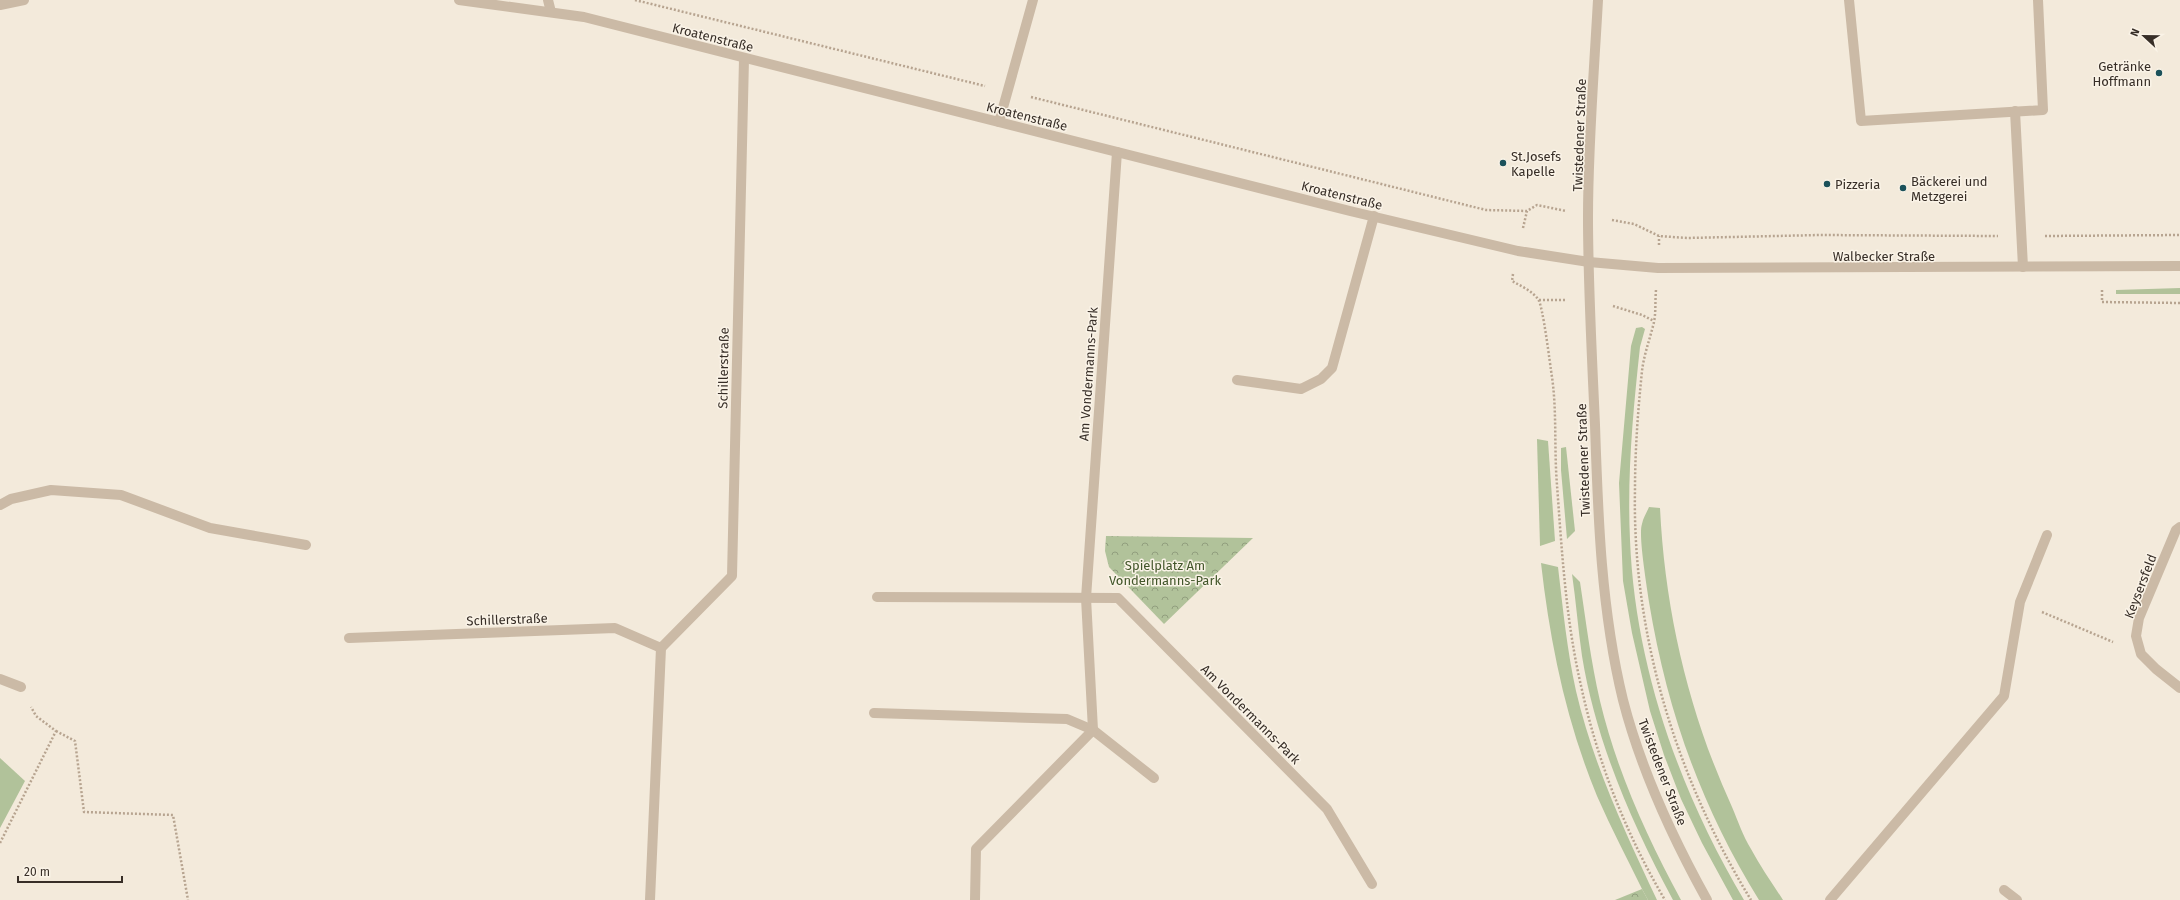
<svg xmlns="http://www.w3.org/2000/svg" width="2180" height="900" font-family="'Fira Sans',sans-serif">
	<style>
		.grass { fill: #b1c29a }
		.park { fill: url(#park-crowns) }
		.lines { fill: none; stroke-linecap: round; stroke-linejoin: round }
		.path { stroke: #b7a490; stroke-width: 2.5; stroke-dasharray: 2 2; stroke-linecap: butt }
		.service { stroke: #cbbaa6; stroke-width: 10 }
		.minor { stroke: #cbbaa6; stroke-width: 10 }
		.tertiary { stroke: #cbbaa6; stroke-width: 10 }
		.poi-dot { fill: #1b515a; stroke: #faf3e7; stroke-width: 1.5 }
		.labels { text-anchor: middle; stroke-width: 3; stroke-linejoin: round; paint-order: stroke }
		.street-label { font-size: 13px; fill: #372e27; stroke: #faf3e7 }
		.poi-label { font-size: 13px; fill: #372e27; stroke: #faf3e7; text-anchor: start }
		.park-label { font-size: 13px; fill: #42562a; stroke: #faf3e7 }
	</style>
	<defs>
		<pattern id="park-crowns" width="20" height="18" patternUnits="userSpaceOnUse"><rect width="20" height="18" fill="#b1c29a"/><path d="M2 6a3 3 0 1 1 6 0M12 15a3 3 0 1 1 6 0" fill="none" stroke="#919e7e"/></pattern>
	</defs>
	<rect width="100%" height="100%" fill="#f3eadb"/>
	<!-- grass -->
	<g class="grass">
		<path d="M 2180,288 L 2180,294 L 2116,294 L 2116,290 Z"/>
		<path d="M 1642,327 L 1645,329 L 1640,347 C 1633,411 1627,476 1630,540 C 1635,667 1680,792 1744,900 L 1733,900 L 1702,843 L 1681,799 L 1664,755 L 1650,711 L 1632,633 L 1623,581 L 1619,483 L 1631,346 L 1636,328 Z"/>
		<path d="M 1537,439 L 1548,441 L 1555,541 L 1540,546 Z"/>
		<path d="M 1566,447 L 1575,531 L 1567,539 L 1561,470 L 1561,448 Z"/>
		<path d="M 1649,507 L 1660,508 C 1665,612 1689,713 1732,807 C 1738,821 1743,836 1751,849 C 1760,866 1772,883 1783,900 L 1759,900 C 1701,806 1667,711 1649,602 C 1647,587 1638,535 1642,524 C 1643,518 1647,512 1649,507 Z"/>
		<path d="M 1541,563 L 1558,567 C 1563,609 1567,650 1576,691 C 1593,764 1625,832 1657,900 L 1648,900 L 1642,889 C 1627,858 1611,828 1597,796 C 1566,721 1550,643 1541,563 Z"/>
		<path d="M 1572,574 L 1580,582 C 1586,622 1591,662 1600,701 C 1617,772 1647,837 1681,900 L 1673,900 C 1632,824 1596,742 1582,656 C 1578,629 1576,601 1572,574 Z"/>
		<path d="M 0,758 L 25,781 L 0,828 Z"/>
	</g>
	<!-- park -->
	<g class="park">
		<path d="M 1106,536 L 1253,538 L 1164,624 L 1109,567 L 1105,551 Z"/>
		<path d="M 1642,889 L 1648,900 L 1615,900 Z"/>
	</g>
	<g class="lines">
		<!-- path -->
		<g class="path">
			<path d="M 635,0 L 985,86"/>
			<path d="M 1031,97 L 1486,210 L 1527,211 L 1537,205 L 1566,211"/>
			<path d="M 1612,220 L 1634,224 L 1659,236 L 1687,238 L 1820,235 L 1998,236"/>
			<path d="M 1523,228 L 1527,211"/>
			<path d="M 2045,236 L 2180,235"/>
			<path d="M 1659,245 L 1659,236"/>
			<path d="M 1513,274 L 1512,281 C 1521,286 1532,291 1538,299 C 1543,305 1550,365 1552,377 C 1557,412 1554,449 1557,485 C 1562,553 1566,623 1582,690 C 1598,763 1627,836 1665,900"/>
			<path d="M 1656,290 C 1655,301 1656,312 1654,322 C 1650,339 1644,354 1642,371 C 1638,410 1635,450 1635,489 C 1632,634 1676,777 1751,900"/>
			<path d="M 2102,290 L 2102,302 L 2180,303"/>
			<path d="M 1539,300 L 1567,300"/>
			<path d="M 1613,306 L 1642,315 L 1654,321"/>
			<path d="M 2042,612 L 2113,642"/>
			<path d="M 56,731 L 75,741 L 84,812 L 173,815 L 188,900"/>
			<path d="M 0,843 L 56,731 L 36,716 L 31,707"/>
		</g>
		<!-- service -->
		<g class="service">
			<path d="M 1849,0 L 1861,121 L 2043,110 L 2038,0"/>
			<path d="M 2015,111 L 2023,267"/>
			<path d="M 1237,380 L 1301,389 L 1321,379 L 1332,368 L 1374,216"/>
			<path d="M 0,505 L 11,499 L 51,490 L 121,495 L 210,528 L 306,545"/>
			<path d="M 0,679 L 21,687"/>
			<path d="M 874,713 L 1067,719 L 1093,730 L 1154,778"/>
			<path d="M 1830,900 L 2004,696 L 2020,602 L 2047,535"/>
		</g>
		<!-- minor -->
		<g class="minor">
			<path d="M 548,0 L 551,12"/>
			<path d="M 999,122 L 1033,0"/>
			<path d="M 2180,527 L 2176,530 L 2139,618 L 2136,636 L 2141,654 L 2156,669 L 2180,688"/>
			<path d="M 877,597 L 1118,598 L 1327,809 L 1372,884"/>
			<path d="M 349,638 L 615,628 L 661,648"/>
			<path d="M 2004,890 L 2017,900"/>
			<path d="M 650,900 L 661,648 L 732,576 L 744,59"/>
			<path d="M 975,900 L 976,849 L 1093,730 L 1086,598 L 1117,152"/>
		</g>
		<!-- tertiary -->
		<g class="tertiary">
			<path d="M 459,0 L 584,17 L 1350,211 L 1518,251 L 1589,262 L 1658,268 L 2180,266"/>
			<path d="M 1598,0 C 1594,72 1588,145 1588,217 C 1588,286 1592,356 1595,425 C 1598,517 1601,610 1623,700 C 1641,770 1672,837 1707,900"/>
			<path d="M 0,5 L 24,0"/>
		</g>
	</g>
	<!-- markers -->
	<g class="poi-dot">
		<circle cx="2159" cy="73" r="4"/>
		<circle cx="1503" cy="163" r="4"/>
		<circle cx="1827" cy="184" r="4"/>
		<circle cx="1903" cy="188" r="4"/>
	</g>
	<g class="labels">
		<!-- street labels -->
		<g class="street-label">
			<text transform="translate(713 37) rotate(14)" y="5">Kroatenstraße</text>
			<text transform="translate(1027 116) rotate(14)" y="5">Kroatenstraße</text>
			<text transform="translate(1579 135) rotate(-88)" y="5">Twistedener Straße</text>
			<text transform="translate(1342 195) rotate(14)" y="5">Kroatenstraße</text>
			<text x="1884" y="261">Walbecker Straße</text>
			<text transform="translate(723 368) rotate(-89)" y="5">Schillerstraße</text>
			<text transform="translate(1088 374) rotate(-86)" y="5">Am Vondermanns-Park</text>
			<text transform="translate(1583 460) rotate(-92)" y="5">Twistedener Straße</text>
			<text transform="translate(2140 586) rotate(-69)" y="5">Keysersfeld</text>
			<text transform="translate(507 619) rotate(-2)" y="5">Schillerstraße</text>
			<text transform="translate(1251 714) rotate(45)" y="5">Am Vondermanns-Park</text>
			<text transform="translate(1663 772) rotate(69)" y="5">Twistedener Straße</text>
		</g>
		<!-- poi labels -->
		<g class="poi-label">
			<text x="2151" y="71" text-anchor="end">Getränke<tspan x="2151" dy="15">Hoffmann</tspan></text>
			<text x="1511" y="161">St.Josefs<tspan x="1511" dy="15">Kapelle</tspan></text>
			<text x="1911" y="186">Bäckerei und<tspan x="1911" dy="15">Metzgerei</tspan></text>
			<text x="1835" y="189">Pizzeria</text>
		</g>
		<!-- park labels -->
		<g class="park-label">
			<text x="1165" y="570">Spielplatz Am<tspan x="1165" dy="15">Vondermanns-Park</tspan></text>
		</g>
	</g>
	<!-- north arrow -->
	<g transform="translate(2144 36) rotate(292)" stroke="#faf3e7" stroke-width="3" paint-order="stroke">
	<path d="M0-3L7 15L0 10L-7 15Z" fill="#372e27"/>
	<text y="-6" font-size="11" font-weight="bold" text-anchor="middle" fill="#372e27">N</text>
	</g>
	<!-- scale -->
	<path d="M18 876v6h104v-6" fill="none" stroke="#372e27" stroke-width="2"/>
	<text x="24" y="876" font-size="12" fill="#372e27" stroke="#faf3e7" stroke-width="3" paint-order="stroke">20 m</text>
</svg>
